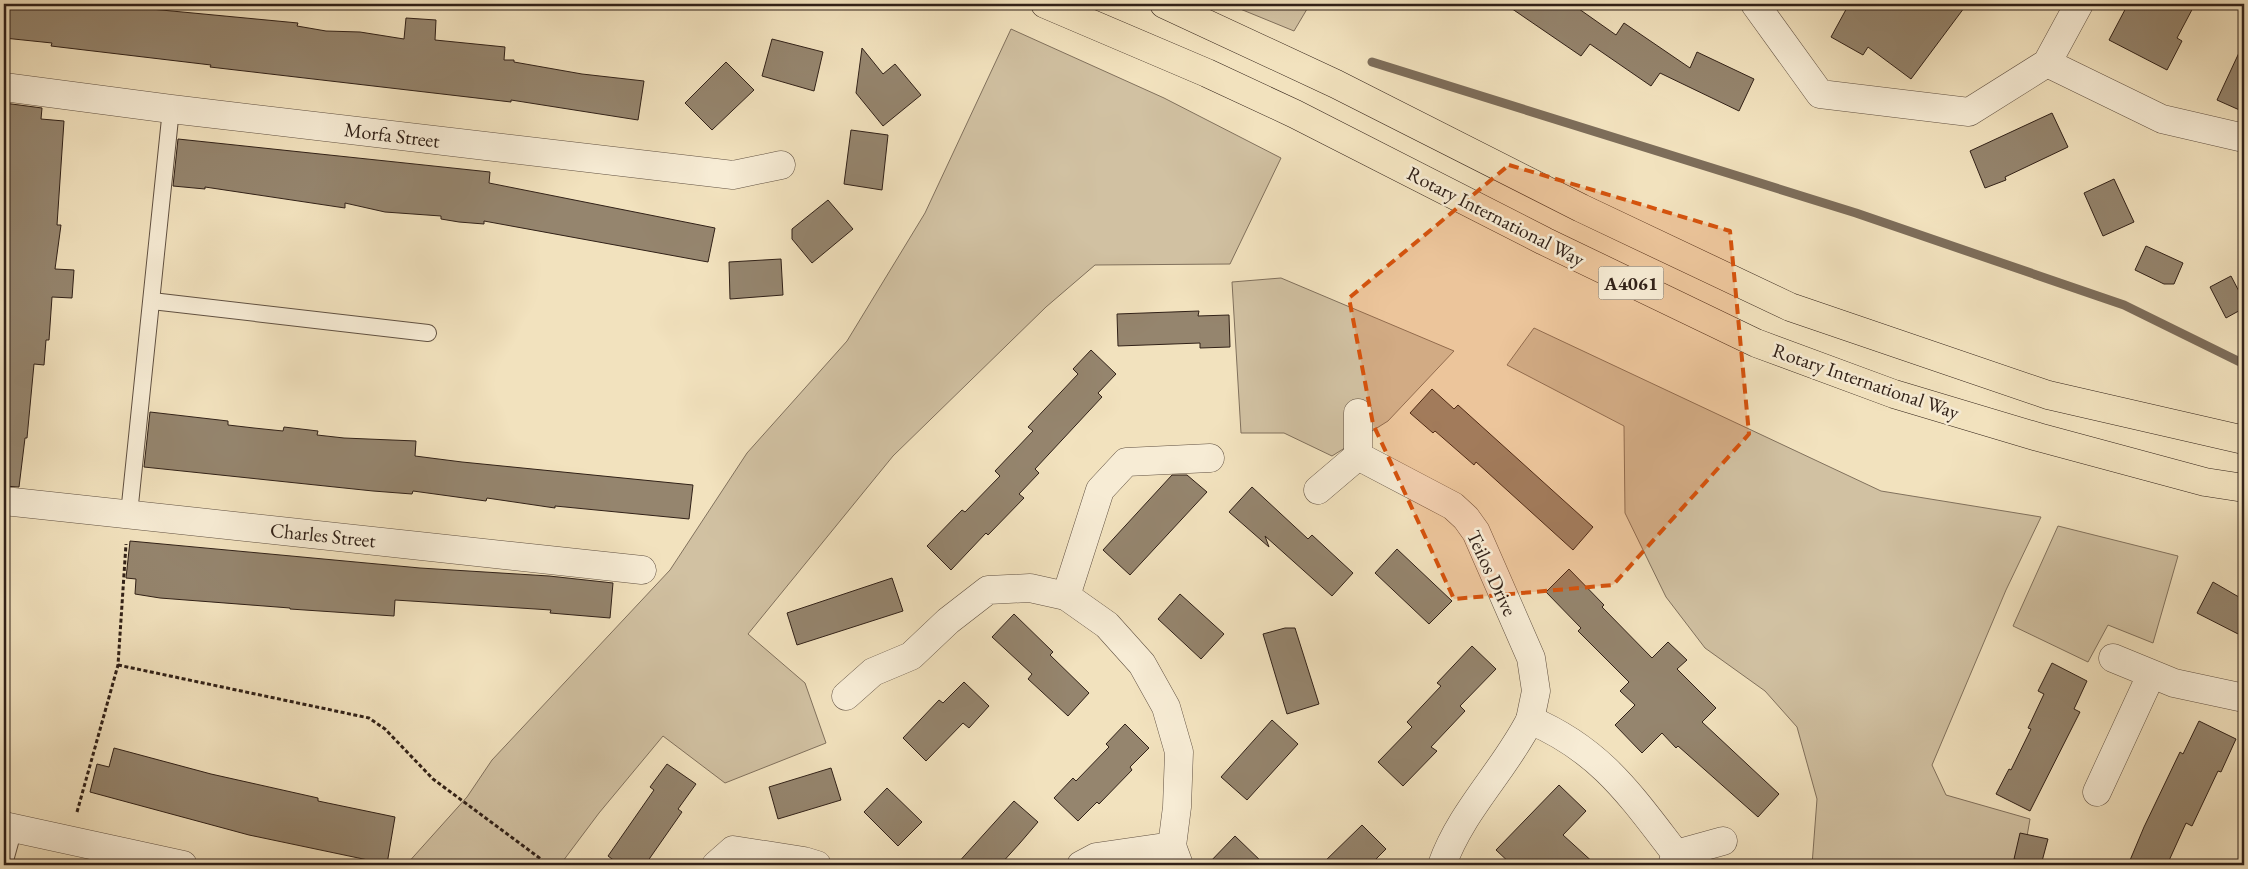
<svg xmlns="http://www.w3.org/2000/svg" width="2248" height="869" font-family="'EB Garamond',serif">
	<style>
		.green { fill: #d1c1a2; stroke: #81715d }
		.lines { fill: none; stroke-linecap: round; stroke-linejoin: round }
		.stream { stroke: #7d6d5a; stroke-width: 9 }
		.building { fill: #95856e; stroke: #312118 }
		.lane-casing { stroke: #615142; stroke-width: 18 }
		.street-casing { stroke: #615142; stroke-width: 29 }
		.primary-casing { stroke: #312118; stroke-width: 29 }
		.path { stroke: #312118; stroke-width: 3; stroke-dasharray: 4 2.5; stroke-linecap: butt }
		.lane { stroke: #f7ecd5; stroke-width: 16 }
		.street { stroke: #f7ecd5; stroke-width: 28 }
		.primary { stroke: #f2e2be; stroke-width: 28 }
		.marked { fill: #d6530d; fill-opacity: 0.2; stroke: #d6530d; stroke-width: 4; stroke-dasharray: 10 6; stroke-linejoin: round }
		.labels { text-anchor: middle; stroke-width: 5; stroke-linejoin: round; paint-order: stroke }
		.shield { fill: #f7ecd5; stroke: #6c5e51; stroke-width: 1 }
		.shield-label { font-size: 19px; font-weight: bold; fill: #312118 }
		.street-label { font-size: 20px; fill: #312118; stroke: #f7ecd5 }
	</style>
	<rect width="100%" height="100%" fill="#f2e2be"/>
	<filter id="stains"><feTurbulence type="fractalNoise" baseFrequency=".004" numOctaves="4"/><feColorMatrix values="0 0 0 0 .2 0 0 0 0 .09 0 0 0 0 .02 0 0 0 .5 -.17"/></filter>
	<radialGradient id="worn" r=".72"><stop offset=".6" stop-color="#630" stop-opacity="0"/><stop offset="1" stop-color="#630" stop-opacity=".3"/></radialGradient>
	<!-- green -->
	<g class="green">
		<path d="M 1228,4 L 1310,4 L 1294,31 Z"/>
		<path d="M 1011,29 L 1164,98 L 1281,158 L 1230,264 L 1095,265 L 1046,307 L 893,456 L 748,634 L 805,683 L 826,743 L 725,783 L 663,736 L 599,813 L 560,865 L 406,865 L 467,797 L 492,760 L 670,570 L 747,453 L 847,341 L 925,213 Z"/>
		<path d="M 1281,278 L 1454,351 L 1388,421 L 1332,456 L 1284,433 L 1241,433 L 1232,282 Z"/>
		<path d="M 1534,328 L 1881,491 L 2041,517 L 2006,590 L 1932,765 L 1946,795 L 2030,819 L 2022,865 L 1812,865 L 1817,799 L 1797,727 L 1765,691 L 1705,648 L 1666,597 L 1625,513 L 1624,426 L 1507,365 Z"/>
		<path d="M 2058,526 L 2178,556 L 2153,643 L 2108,625 L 2088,662 L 2013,626 Z"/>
	</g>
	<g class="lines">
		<!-- stream -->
		<path class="stream" d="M 1372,62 L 1856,213 L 2124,305 L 2244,364"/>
	</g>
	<!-- building -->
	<g class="building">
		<path d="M 4,4 L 98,4 L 298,23 L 297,26 L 326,31 L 360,32 L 404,39 L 406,18 L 436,20 L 435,40 L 505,47 L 504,60 L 514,60 L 514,62 L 582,74 L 644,81 L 638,120 L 511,100 L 511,102 L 210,67 L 211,65 L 51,46 L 52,43 L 4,38 Z"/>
		<path d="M 1505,4 L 1572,4 L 1616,35 L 1624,23 L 1690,68 L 1697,52 L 1754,79 L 1739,111 L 1660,73 L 1651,86 L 1590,44 L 1581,56 Z"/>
		<path d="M 1849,4 L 1967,4 L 1911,79 L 1868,47 L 1863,55 L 1831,37 Z"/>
		<path d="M 2128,4 L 2195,4 L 2177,38 L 2182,41 L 2167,70 L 2109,40 Z"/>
		<path d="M 772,39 L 823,52 L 814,91 L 762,76 Z"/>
		<path d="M 2244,42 L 2244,112 L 2217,100 Z"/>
		<path d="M 862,48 L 883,74 L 895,64 L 921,95 L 883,126 L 856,93 Z"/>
		<path d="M 726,62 L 754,90 L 712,130 L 685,103 Z"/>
		<path d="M 4,103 L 42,108 L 41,119 L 64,121 L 57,225 L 61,225 L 55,269 L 74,270 L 72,298 L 52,297 L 49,340 L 46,340 L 44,365 L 34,364 L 27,438 L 25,438 L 19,487 L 4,486 Z"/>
		<path d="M 2052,113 L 2068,147 L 2005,177 L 2006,180 L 1985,188 L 1970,151 Z"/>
		<path d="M 851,130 L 888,135 L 882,190 L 844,184 Z"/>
		<path d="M 178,139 L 490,172 L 489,183 L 715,228 L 708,262 L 484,221 L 484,224 L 459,222 L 441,219 L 441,216 L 385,212 L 345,203 L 345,208 L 205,187 L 205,189 L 173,186 Z"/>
		<path d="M 2114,179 L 2134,222 L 2103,236 L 2084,193 Z"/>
		<path d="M 828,200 L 853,229 L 812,263 L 792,239 L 792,229 Z"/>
		<path d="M 2146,246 L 2183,263 L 2174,284 L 2164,284 L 2135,270 Z"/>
		<path d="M 781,259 L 783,295 L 730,299 L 729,262 Z"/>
		<path d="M 2231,276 L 2244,301 L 2244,308 L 2226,318 L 2210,287 Z"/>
		<path d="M 1199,311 L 1198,316 L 1229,315 L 1230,347 L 1200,348 L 1200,343 L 1118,346 L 1117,314 Z"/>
		<path d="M 1091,350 L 1116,374 L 1098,393 L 1102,397 L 1035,469 L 1039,473 L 1019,494 L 1024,498 L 988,535 L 986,533 L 951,570 L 927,546 L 962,510 L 965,512 L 1000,476 L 995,471 L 1033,431 L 1028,427 L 1078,374 L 1073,369 Z"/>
		<path d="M 1432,389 L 1454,409 L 1458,405 L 1593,527 L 1573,550 L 1476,462 L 1474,465 L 1435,431 L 1433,433 L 1410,413 Z"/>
		<path d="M 150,412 L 228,421 L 228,425 L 254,428 L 283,431 L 284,427 L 318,431 L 317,435 L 344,438 L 416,441 L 415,456 L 462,462 L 693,485 L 689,519 L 555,506 L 555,508 L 487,498 L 486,501 L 413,491 L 412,494 L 373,491 L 144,467 Z"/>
		<path d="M 1172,475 L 1187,475 L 1207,492 L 1130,575 L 1103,550 Z"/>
		<path d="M 1252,487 L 1308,539 L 1312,535 L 1353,573 L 1332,596 L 1265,536 L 1269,547 L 1229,512 Z"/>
		<path d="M 130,541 L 420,568 L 549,576 L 613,583 L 610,618 L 550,613 L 551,610 L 395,600 L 394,616 L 290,609 L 290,608 L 160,598 L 135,594 L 136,579 L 126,578 Z"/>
		<path d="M 1397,549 L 1452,601 L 1429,624 L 1375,573 Z"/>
		<path d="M 1569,569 L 1604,605 L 1602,607 L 1652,658 L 1668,642 L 1687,660 L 1677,669 L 1716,708 L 1702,722 L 1779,794 L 1758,817 L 1678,746 L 1676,748 L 1662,733 L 1642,753 L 1615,725 L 1635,705 L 1620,691 L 1629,682 L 1578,631 L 1581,628 L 1546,592 Z"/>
		<path d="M 892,578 L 903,611 L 797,645 L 787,613 Z"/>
		<path d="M 2213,582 L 2244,600 L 2244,637 L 2197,613 Z"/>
		<path d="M 1180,594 L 1224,634 L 1201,659 L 1158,619 Z"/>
		<path d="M 1014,614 L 1053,652 L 1050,655 L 1089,693 L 1068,716 L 1028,679 L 1032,674 L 992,637 Z"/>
		<path d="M 1285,628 L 1295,628 L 1319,704 L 1287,714 L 1263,634 Z"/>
		<path d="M 1472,646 L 1496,669 L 1460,706 L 1465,711 L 1431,747 L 1437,751 L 1403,786 L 1378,762 L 1412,727 L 1407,722 L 1441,686 L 1437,683 Z"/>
		<path d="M 2052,663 L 2087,681 L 2074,709 L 2080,712 L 2030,811 L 1996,794 L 2009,769 L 2011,770 L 2031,729 L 2028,728 L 2044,694 L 2038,691 Z"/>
		<path d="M 964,682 L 989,706 L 969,728 L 963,723 L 926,761 L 903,738 L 939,700 L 943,703 Z"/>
		<path d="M 1272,720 L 1298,744 L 1247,800 L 1221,777 Z"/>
		<path d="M 2199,721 L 2236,739 L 2221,772 L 2218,771 L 2192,826 L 2186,823 L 2167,865 L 2128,865 L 2144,827 L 2180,752 L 2183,754 Z"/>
		<path d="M 1125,724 L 1149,748 L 1130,767 L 1132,770 L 1099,804 L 1097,802 L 1078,821 L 1054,798 L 1073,778 L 1076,781 L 1109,747 L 1106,744 Z"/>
		<path d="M 114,748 L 211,774 L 318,798 L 318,801 L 395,817 L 387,864 L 249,835 L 90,792 L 97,764 L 109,767 Z"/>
		<path d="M 667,764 L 696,784 L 678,809 L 682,812 L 645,865 L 620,865 L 608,856 L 654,790 L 650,787 Z"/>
		<path d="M 831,768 L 841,800 L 778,819 L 769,787 Z"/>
		<path d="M 1559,785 L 1586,811 L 1563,835 L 1596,865 L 1512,865 L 1496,850 Z"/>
		<path d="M 887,788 L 922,822 L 898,846 L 864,812 Z"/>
		<path d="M 1014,801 L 1038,822 L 1020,843 L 1000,865 L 956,865 Z"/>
		<path d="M 1362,825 L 1386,849 L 1370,865 L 1321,865 Z"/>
		<path d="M 2020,833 L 2048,839 L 2041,865 L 2014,859 Z"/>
		<path d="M 1235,836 L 1265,865 L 1207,865 Z"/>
	</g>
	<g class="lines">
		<!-- lane casing -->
		<g class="lane-casing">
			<g id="lane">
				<path d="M 152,301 L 428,333"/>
				<path d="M 129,514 L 171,109"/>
				<path d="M 4,864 L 14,828"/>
			</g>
		</g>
		<!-- street casing -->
		<g class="street-casing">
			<g id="street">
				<path d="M 1755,4 L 1820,94 L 1969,112 L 2047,63 L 2079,4"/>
				<path d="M 2047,63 L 2162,119 L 2244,138"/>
				<path d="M 4,87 L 171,109 L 733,175 L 781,165"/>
				<path d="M 1358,456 L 1453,506 L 1466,518 L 1476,532 L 1531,658 L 1536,691 L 1530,720"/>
				<path d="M 1318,490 L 1358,456 L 1358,413"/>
				<path d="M 4,501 L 642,570"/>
				<path d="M 2113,658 L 2174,683 L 2244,698"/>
				<path d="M 846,696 L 873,672 L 911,656 L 948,621 L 988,590 L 1030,588 L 1066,596"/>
				<path d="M 2097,792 L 2151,675"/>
				<path d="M 4,826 L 183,865"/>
				<path d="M 1172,846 L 1177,807 L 1179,752 L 1166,707 L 1142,664 L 1107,625 L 1066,596 L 1100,490 L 1126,462 L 1210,458"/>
				<path d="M 716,865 L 733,850 L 804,861 L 817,865"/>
				<path d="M 1081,865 L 1096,857 L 1172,846 L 1179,865"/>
				<path d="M 1442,865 C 1461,811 1504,771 1530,720 C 1601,750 1631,796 1676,854"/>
				<path d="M 1672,865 L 1676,854 L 1723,841"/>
			</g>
		</g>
		<!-- primary casing -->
		<g class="primary-casing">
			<g id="primary">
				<path d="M 1045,4 L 1207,73 L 1295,114 L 1544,241 L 1756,343 L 1894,394 L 2038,437 L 2205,482 L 2244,488"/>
				<path d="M 1164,4 L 1336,84 L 1581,208 L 1790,307 L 2048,395 L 2244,440"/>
			</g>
		</g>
		<!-- path -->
		<g class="path">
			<path d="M 118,665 L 369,718 L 385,729 L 433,779 L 549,865"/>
			<path d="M 77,812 L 118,665 L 126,544"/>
		</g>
		<!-- lane -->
		<use href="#lane" class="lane"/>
		<!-- street -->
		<use href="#street" class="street"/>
		<!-- primary -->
		<use href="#primary" class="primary"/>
	</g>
	<!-- marked area -->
	<path class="marked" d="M 1509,165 L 1730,231 L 1749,434 L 1613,585 L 1454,599 L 1373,424 L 1349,298 Z"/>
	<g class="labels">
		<!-- shield labels -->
		<rect class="shield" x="1598.5" y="266.5" width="65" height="33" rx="4"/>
		<g class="shield-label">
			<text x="1631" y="290">A4061</text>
		</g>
		<!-- street labels -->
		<g class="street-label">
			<text transform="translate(392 135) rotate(7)" y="7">Morfa Street</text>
			<text transform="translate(1496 216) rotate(27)" y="7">Rotary International Way</text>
			<text transform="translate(1866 381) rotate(19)" y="7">Rotary International Way</text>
			<text transform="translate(323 535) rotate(6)" y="7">Charles Street</text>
			<text transform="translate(1492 573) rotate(65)" y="7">Teilos Drive</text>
		</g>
	</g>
	<!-- margin -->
	<rect width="2248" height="869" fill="none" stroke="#f2e2be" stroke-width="20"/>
	<rect x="5" y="5" width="2238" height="859" fill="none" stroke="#312118" stroke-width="2.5"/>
	<rect x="10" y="10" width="2228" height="849" fill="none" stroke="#312118"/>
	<rect width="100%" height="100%" filter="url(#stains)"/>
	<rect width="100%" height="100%" fill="url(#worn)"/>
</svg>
